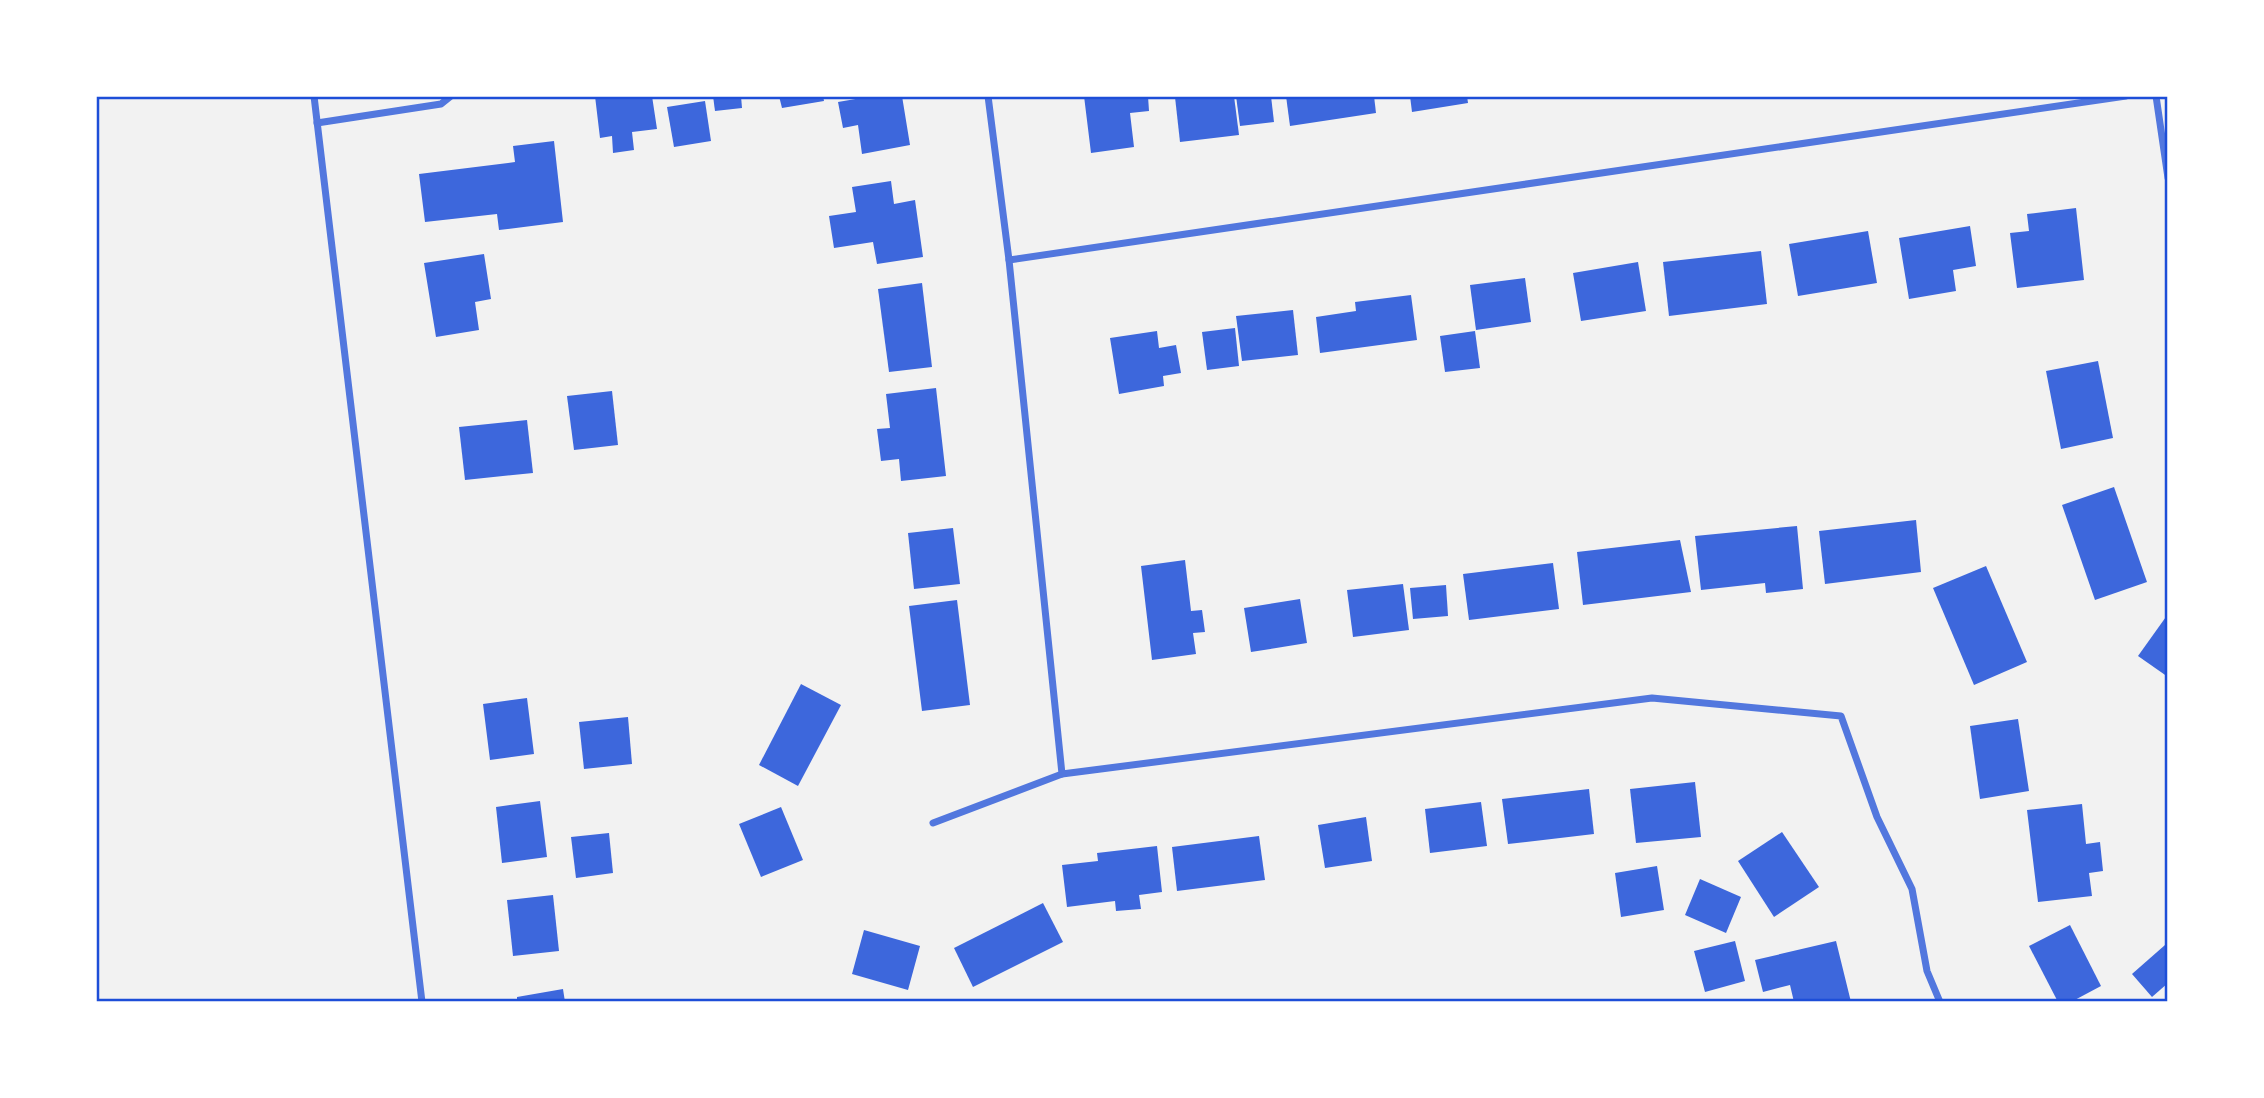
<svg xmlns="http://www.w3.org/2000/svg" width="2264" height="1098" font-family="'Roboto Serif',serif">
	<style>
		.building { fill: #3d67dc }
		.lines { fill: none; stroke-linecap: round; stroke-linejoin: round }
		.minor { stroke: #5277de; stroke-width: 7 }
		.neatline { fill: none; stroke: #1d4ed8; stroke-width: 2.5 }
	</style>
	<rect width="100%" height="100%" fill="#f2f2f2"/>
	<!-- building -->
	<g class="building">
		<path d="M 595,96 L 652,96 L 657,129 L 632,132 L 634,150 L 613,153 L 612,136 L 600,138 Z"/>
		<path d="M 713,96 L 741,96 L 742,108 L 715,111 Z"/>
		<path d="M 779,96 L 823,96 L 824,101 L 782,108 Z"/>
		<path d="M 873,96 L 902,96 L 910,145 L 862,154 L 858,125 L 843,128 L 838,102 Z"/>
		<path d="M 1084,96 L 1148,96 L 1149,111 L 1130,113 L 1134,147 L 1091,153 Z"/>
		<path d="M 1185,96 L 1234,96 L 1239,135 L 1180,142 L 1175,97 Z"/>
		<path d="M 1236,96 L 1271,96 L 1274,122 L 1240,126 Z"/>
		<path d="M 1286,96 L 1374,96 L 1376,113 L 1290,126 Z"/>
		<path d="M 1410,96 L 1467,96 L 1468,103 L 1412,112 Z"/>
		<path d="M 705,101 L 711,141 L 674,147 L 667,107 Z"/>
		<path d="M 554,141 L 563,222 L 499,230 L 497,214 L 425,222 L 419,174 L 515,162 L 513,146 Z"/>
		<path d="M 891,181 L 894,204 L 915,200 L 923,257 L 877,264 L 873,242 L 834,248 L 829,216 L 856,212 L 852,187 Z"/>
		<path d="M 2076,208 L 2084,280 L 2017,288 L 2010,233 L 2029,231 L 2027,214 Z"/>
		<path d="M 1970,226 L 1976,266 L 1953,270 L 1956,291 L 1909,299 L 1899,238 Z"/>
		<path d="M 1868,231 L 1877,283 L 1798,296 L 1789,244 Z"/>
		<path d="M 1761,251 L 1767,304 L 1669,316 L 1663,262 Z"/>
		<path d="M 484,254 L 491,299 L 475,302 L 479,330 L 436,337 L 424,263 Z"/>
		<path d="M 1638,262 L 1646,311 L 1581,321 L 1573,273 Z"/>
		<path d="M 1525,278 L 1531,322 L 1476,330 L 1470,285 Z"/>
		<path d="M 922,283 L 932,367 L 889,372 L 878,289 Z"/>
		<path d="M 1411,295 L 1417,340 L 1320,353 L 1316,317 L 1356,311 L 1355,302 Z"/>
		<path d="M 1293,310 L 1298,355 L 1242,361 L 1236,316 Z"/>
		<path d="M 1235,328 L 1239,366 L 1207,370 L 1202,332 Z"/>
		<path d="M 1157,331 L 1159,348 L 1176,345 L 1181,373 L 1163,376 L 1164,386 L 1119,394 L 1110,338 Z"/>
		<path d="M 1475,331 L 1480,368 L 1445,372 L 1440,336 Z"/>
		<path d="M 2098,361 L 2113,438 L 2061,449 L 2046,371 Z"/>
		<path d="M 936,388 L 946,476 L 901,481 L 899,459 L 881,461 L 877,429 L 890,428 L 886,394 Z"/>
		<path d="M 612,391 L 618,445 L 574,450 L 567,396 Z"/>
		<path d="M 527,420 L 533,473 L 465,480 L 459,427 Z"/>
		<path d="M 2114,487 L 2147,582 L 2095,600 L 2062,505 Z"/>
		<path d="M 1916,520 L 1921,572 L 1825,584 L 1819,531 Z"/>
		<path d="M 1797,526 L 1803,589 L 1766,593 L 1765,583 L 1701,590 L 1695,536 Z"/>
		<path d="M 953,528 L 960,584 L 914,589 L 908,533 Z"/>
		<path d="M 1680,540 L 1691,592 L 1583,605 L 1577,552 Z"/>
		<path d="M 1185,560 L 1191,611 L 1202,610 L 1205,632 L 1193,633 L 1196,654 L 1152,660 L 1141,566 Z"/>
		<path d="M 1553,563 L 1559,609 L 1469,620 L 1463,574 Z"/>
		<path d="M 1986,566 L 2027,662 L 1974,685 L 1933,588 Z"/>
		<path d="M 1403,584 L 1409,630 L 1353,637 L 1347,590 Z"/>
		<path d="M 1446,585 L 1448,616 L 1413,619 L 1410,588 Z"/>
		<path d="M 1300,599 L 1307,643 L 1251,652 L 1244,608 Z"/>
		<path d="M 957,600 L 970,705 L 922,711 L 909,606 Z"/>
		<path d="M 2168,614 L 2168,677 L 2138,656 Z"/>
		<path d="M 801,684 L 841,705 L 798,786 L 759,765 Z"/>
		<path d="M 527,698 L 534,754 L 490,760 L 483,704 Z"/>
		<path d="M 628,717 L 632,764 L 584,769 L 579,722 Z"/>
		<path d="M 2018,719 L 2029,791 L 1980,799 L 1970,726 Z"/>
		<path d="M 1695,782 L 1701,837 L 1636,843 L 1630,789 Z"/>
		<path d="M 1589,789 L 1594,834 L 1508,844 L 1502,799 Z"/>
		<path d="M 540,801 L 547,857 L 502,863 L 496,807 Z"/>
		<path d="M 1481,802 L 1487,846 L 1430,853 L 1425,809 Z"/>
		<path d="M 2082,804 L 2086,844 L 2100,842 L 2103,871 L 2089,873 L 2092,896 L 2038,902 L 2027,810 Z"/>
		<path d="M 781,807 L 803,860 L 761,877 L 739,824 Z"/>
		<path d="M 1366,817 L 1372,861 L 1325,868 L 1318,825 Z"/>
		<path d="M 1782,832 L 1819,887 L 1774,917 L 1738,861 Z"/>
		<path d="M 609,833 L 613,873 L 576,878 L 571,837 Z"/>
		<path d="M 1259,836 L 1265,880 L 1177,891 L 1172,847 Z"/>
		<path d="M 1157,846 L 1162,892 L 1139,895 L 1141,909 L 1116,911 L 1115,901 L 1067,907 L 1062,865 L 1098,861 L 1097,853 Z"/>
		<path d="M 1657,866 L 1664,910 L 1621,917 L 1615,873 Z"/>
		<path d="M 1700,879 L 1741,897 L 1726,933 L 1685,915 Z"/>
		<path d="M 553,895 L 559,951 L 513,956 L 507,900 Z"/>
		<path d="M 1043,903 L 1063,942 L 973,987 L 954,948 Z"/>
		<path d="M 2070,925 L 2101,986 L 2071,1002 L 2058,1002 L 2029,946 Z"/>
		<path d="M 864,930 L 920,946 L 908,990 L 852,974 Z"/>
		<path d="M 1735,941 L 1745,981 L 1705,992 L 1694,951 Z"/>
		<path d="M 1836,941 L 1851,1002 L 1794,1002 L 1790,985 L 1763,992 L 1755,960 Z"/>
		<path d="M 2165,945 L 2168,948 L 2168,983 L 2152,997 L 2132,974 Z"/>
		<path d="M 563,989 L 565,1002 L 517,1002 L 517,997 Z"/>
	</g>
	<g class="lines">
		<!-- minor -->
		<g class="minor">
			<path d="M 314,96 L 422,1002"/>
			<path d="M 2156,96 L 2168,178"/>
			<path d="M 317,123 L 441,104 L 451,96"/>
			<path d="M 1009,260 L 2126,96"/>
			<path d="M 1062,774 L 1652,698 L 1841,716 L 1877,817 L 1912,889 L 1927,971 L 1940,1002"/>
			<path d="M 933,823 L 1062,774 L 1009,260 L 988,96"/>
		</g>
	</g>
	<!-- border -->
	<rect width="2264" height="1098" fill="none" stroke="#ffffff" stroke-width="196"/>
	<rect x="98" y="98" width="2068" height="902" class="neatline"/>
</svg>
